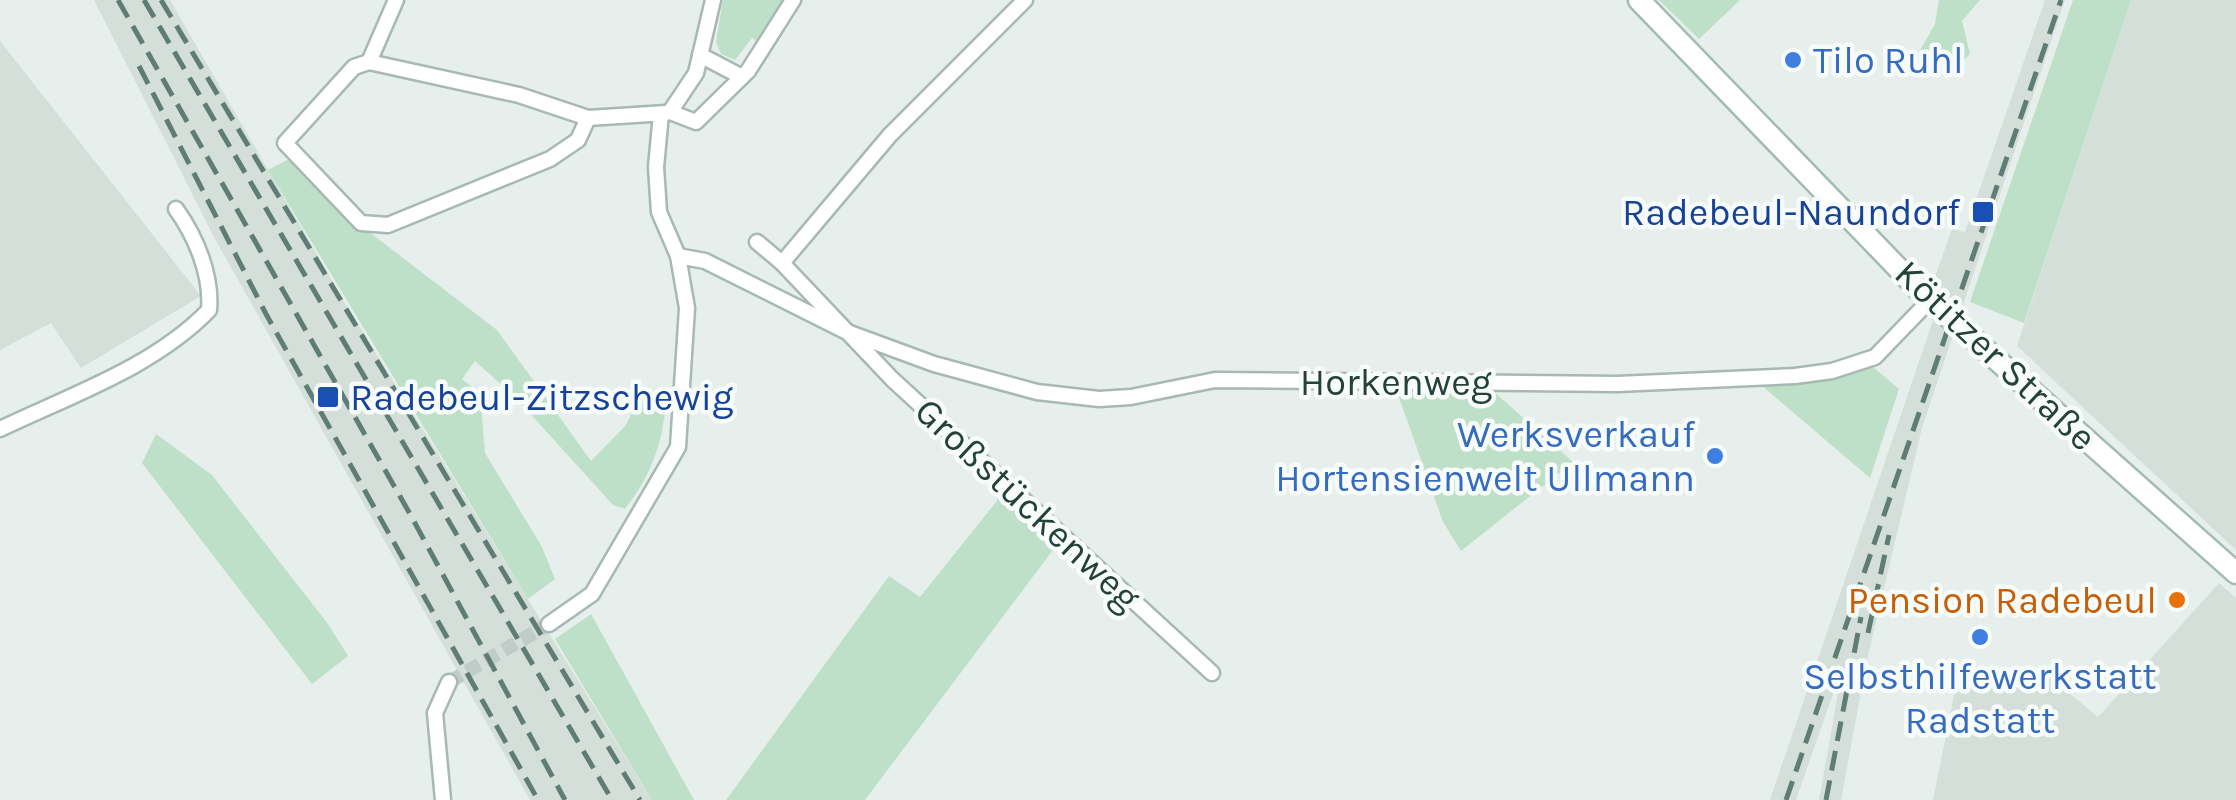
<svg xmlns="http://www.w3.org/2000/svg" width="2236" height="800" font-family="Karla,sans-serif">
	<style>
		.built { fill: #d4dfda }
		.green { fill: #bfe0c8 }
		.lines { fill: none; stroke-linecap: round; stroke-linejoin: round }
		.street-tunnel { stroke: #bfccc8; stroke-width: 14; stroke-dasharray: 14 7; stroke-linecap: butt }
		.street-casing { stroke: #a8b8b2; stroke-width: 19 }
		.secondary-casing { stroke: #a4bbb3; stroke-width: 25 }
		.street { stroke: #fff; stroke-width: 14 }
		.secondary { stroke: #fff; stroke-width: 20 }
		.rail { stroke: #5f7d75; stroke-width: 5; stroke-dasharray: 20 10; stroke-linecap: butt }
		.shop-dot { fill: #3f7fe0; stroke: #f7fbf9; stroke-width: 4 }
		.transit-dot { fill: #1a4fb4; stroke: #f7fbf9; stroke-width: 4 }
		.food-dot { fill: #e8710a; stroke: #f7fbf9; stroke-width: 4 }
		.labels { text-anchor: middle; stroke-width: 9; stroke-linejoin: round; paint-order: stroke }
		.shop-label { font-size: 38px; fill: #366cbe; stroke: #f7fbf9; text-anchor: start }
		.transit-label { font-size: 38px; fill: #164399; stroke: #f7fbf9; text-anchor: end }
		.street-label { font-size: 38px; fill: #24423a; stroke: #f7fbf9 }
		.food-label { font-size: 38px; fill: #c56008; stroke: #f7fbf9; text-anchor: end }
	</style>
	<rect width="100%" height="100%" fill="#e6efeb"/>
	<!-- built -->
	<g class="built">
		<path d="M 94,0 L 170,0 L 345,303 L 652,800 L 530,800 L 215,239 Z"/>
		<path d="M 2045,0 L 2065,0 L 1922,428 L 1867,660 L 1841,800 L 1819,800 L 1843,665 L 1796,800 L 1770,800 L 1942,294 L 1932,285 L 1952,229 L 1965,232 Z"/>
		<path d="M 2131,0 L 2236,0 L 2236,550 L 2017,346 Z"/>
		<path d="M 0,41 L 201,296 L 81,368 L 51,323 L 0,350 Z"/>
		<path d="M 2219,583 L 2236,598 L 2236,800 L 1933,800 L 1960,665 L 2046,674 L 2098,717 Z"/>
	</g>
	<!-- green -->
	<g class="green">
		<path d="M 723,0 L 785,0 L 761,43 L 752,38 L 735,60 L 721,54 L 716,42 Z"/>
		<path d="M 1659,0 L 1740,0 L 1699,39 Z"/>
		<path d="M 1939,0 L 1980,0 L 1962,21 L 1970,54 L 1950,73 L 1942,57 L 1919,52 L 1935,24 Z"/>
		<path d="M 2073,0 L 2131,0 L 2024,323 L 1970,302 Z"/>
		<path d="M 287,160 L 310,170 L 360,225 L 497,330 L 591,461 L 626,425 L 637,402 L 666,403 C 662,445 651,476 625,509 L 613,505 L 515,397 L 475,361 L 462,379 L 480,393 L 485,453 L 542,547 L 555,579 L 528,599 L 268,170 Z"/>
		<path d="M 1873,367 L 1899,389 L 1870,478 L 1761,385 L 1839,378 Z"/>
		<path d="M 1396,389 L 1491,389 L 1573,462 L 1461,551 L 1443,522 Z"/>
		<path d="M 156,434 L 212,475 L 328,624 L 348,656 L 312,684 L 142,463 Z"/>
		<path d="M 1004,492 L 1059,542 L 865,800 L 726,800 L 889,576 L 920,597 Z"/>
		<path d="M 591,614 L 694,800 L 652,800 L 555,639 Z"/>
	</g>
	<g class="lines">
		<!-- street-tunnel -->
		<path class="street-tunnel" d="M 449,682 L 549,624"/>
		<!-- street casing -->
		<g class="street-casing">
			<g id="street">
				<path d="M 396,0 L 369,62 L 354,67 L 285,143 L 361,223 L 388,225 L 550,159 L 578,140 L 588,118"/>
				<path d="M 700,55 L 742,77"/>
				<path d="M 369,62 L 519,95 L 588,118 L 666,113"/>
				<path d="M 670,112 L 696,122 L 748,71 L 793,0"/>
				<path d="M 670,112 L 696,73 L 713,0"/>
				<path d="M 757,242 L 782,263 L 890,135 L 1025,0"/>
				<path d="M 678,256 L 705,261 L 847,332 L 934,364 L 1037,392 L 1099,399 L 1131,397 L 1215,380 L 1617,384 L 1795,376 L 1832,371 L 1875,357 L 1930,300"/>
				<path d="M 782,263 L 892,379 L 1212,673"/>
				<path d="M 0,429 C 71,395 154,367 209,310 C 212,275 196,237 176,209"/>
				<path d="M 549,624 L 592,594 L 678,447 L 687,308 L 678,256 L 659,212 L 656,167 L 661,114"/>
				<path d="M 443,800 L 435,713 L 449,682"/>
			</g>
		</g>
		<!-- secondary casing -->
		<g class="secondary-casing">
			<path id="secondary" d="M 1639,0 L 1925,296 L 2236,573"/>
		</g>
		<!-- street -->
		<use href="#street" class="street"/>
		<!-- secondary -->
		<use href="#secondary" class="secondary"/>
		<!-- rail -->
		<g class="rail">
			<path d="M 118,0 L 410,514 L 565,800"/>
			<path d="M 144,0 L 612,800"/>
			<path d="M 161,0 L 640,800"/>
			<path d="M 139,66 L 266,314 L 538,800"/>
			<path d="M 1868,633 L 1889,535"/>
			<path d="M 1786,800 L 2061,0"/>
			<path d="M 1826,800 L 1861,617"/>
		</g>
	</g>
	<!-- markers -->
	<g class="shop-dot">
		<circle cx="1793" cy="60" r="10"/>
		<circle cx="1715" cy="456" r="10"/>
		<circle cx="1980" cy="637" r="10"/>
	</g>
	<g class="transit-dot">
		<rect x="1971" y="200" width="24" height="24" rx="5"/>
		<rect x="316" y="385" width="24" height="24" rx="5"/>
	</g>
	<circle class="food-dot" cx="2177" cy="600" r="10"/>
	<g class="labels">
		<!-- shop labels -->
		<g class="shop-label">
			<text x="1813" y="73">Tilo Ruhl</text>
			<text x="1695" y="447" text-anchor="end">Werksverkauf<tspan x="1695" dy="44">Hortensienwelt Ullmann</tspan></text>
			<text x="1980" y="689" text-anchor="middle">Selbsthilfewerkstatt<tspan x="1980" dy="44">Radstatt</tspan></text>
		</g>
		<!-- transit labels -->
		<g class="transit-label">
			<text x="1960" y="225">Radebeul-Naundorf</text>
			<text x="350" y="410" text-anchor="start">Radebeul-Zitzschewig</text>
		</g>
		<!-- street labels -->
		<g class="street-label">
			<text transform="translate(1996 355) rotate(43)" y="13">Kötitzer Straße</text>
			<text x="1396" y="395">Horkenweg</text>
			<text transform="translate(1028 504) rotate(43)" y="13">Großstückenweg</text>
		</g>
		<!-- food labels -->
		<g class="food-label">
			<text x="2157" y="613">Pension Radebeul</text>
		</g>
	</g>
</svg>
